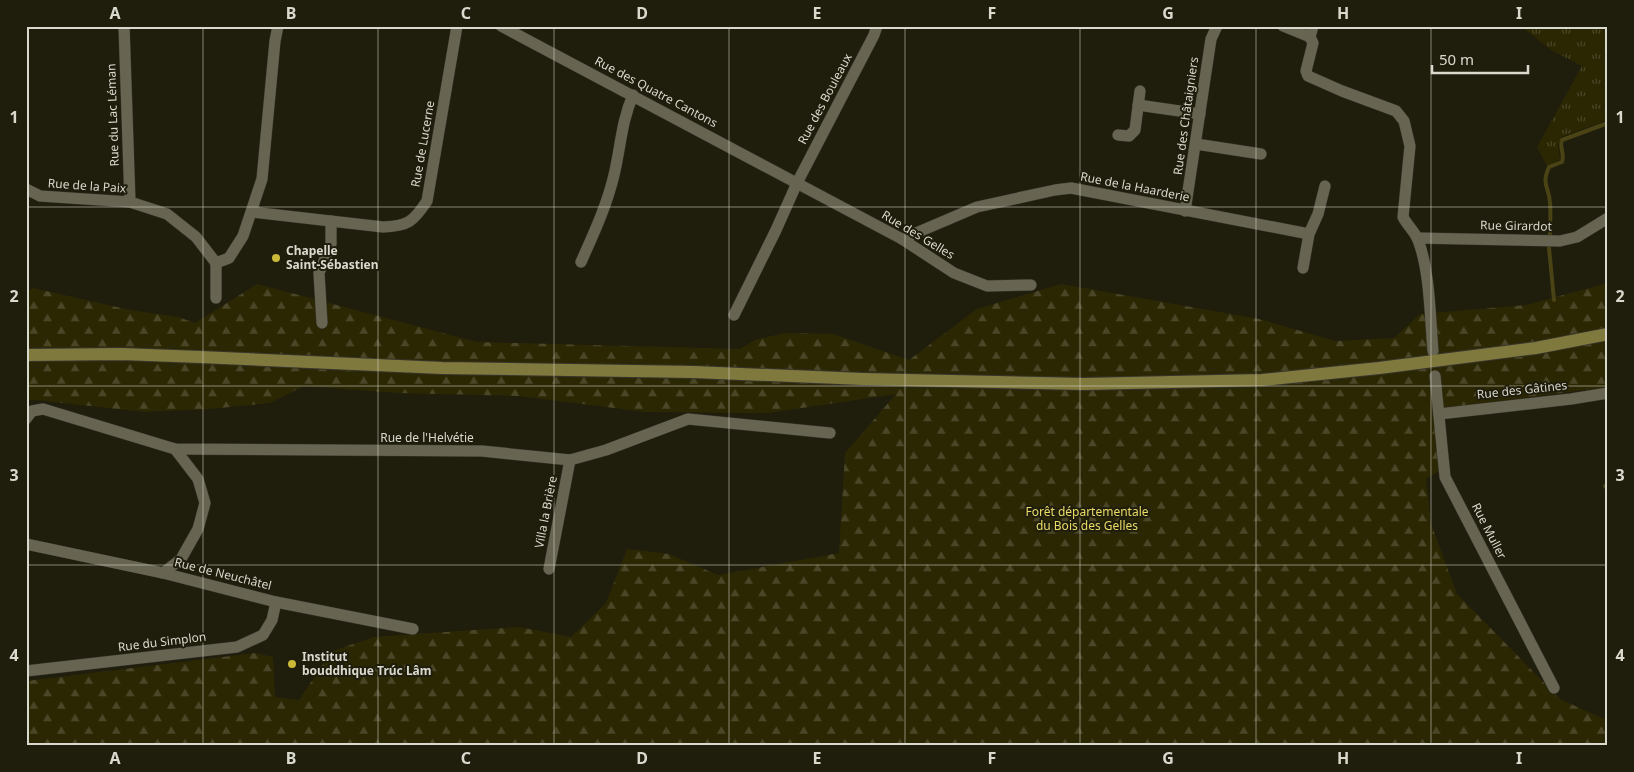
<svg xmlns="http://www.w3.org/2000/svg" width="1634" height="772" font-family="'Noto Sans',sans-serif">
	<style>
		.grass { fill: url(#grass-tufts) }
		.forest { fill: url(#forest-firs) }
		.lines { fill: none; stroke-linecap: round; stroke-linejoin: round }
		.stream { stroke: #494315; stroke-width: 4 }
		.street-casing { stroke: #37352d; stroke-width: 12 }
		.secondary-casing { stroke: #37352d; stroke-width: 14 }
		.street { stroke: #676551; stroke-width: 11 }
		.secondary { stroke: #80793e; stroke-width: 12 }
		.grid { fill: none; stroke: #dad9ce; stroke-width: 1; stroke-opacity: 0.55 }
		.poi-dot { fill: #cbba39; stroke: #1f1d0c; stroke-width: 2 }
		.labels { text-anchor: middle; stroke-width: 4; stroke-linejoin: round; paint-order: stroke }
		.street-label { font-size: 12px; fill: #dad9ce; stroke: #1f1d0c }
		.poi-label { font-size: 12px; font-weight: bold; fill: #dad9ce; stroke: #1f1d0c; text-anchor: start }
		.park-label { font-size: 12px; fill: #ebdb67; stroke: #1f1d0c }
		.neatline { fill: none; stroke: #dad9ce; stroke-width: 2 }
		.grid-label { font-size: 16px; text-anchor: middle; font-weight: bold; fill: #dad9ce }
	</style>
	<defs>
		<pattern id="grass-tufts" width="24" height="20" patternUnits="userSpaceOnUse" patternTransform="scale(1.25)"><rect width="24" height="20" fill="#2c2703"/><path d="M3 7l-1-3M5 7V3M7 7l1-3M15 17l-1-3M17 17v-4M19 17l1-3" fill="none" stroke="#4a4627"/></pattern>
		<pattern id="forest-firs" width="22" height="20" patternUnits="userSpaceOnUse" patternTransform="scale(1.25)"><rect width="22" height="20" fill="#2c2703"/><path d="M5 1l3.5 6h-7zM16 11l3.5 6h-7z" fill="#4a4627"/></pattern>
	</defs>
	<rect width="100%" height="100%" fill="#1f1d0c"/>
	<!-- grass -->
	<path class="grass" d="M 1521,26 L 1608,26 L 1608,120 L 1561,137 L 1558,145 L 1560,160 L 1547,166 L 1537,147 L 1582,66 L 1551,50 Z"/>
	<!-- forest -->
	<path class="forest" d="M 1608,283 L 1608,387 L 1436,409 L 1439,471 L 1426,479 L 1431,524 L 1457,594 L 1560,699 L 1606,720 L 1608,718 L 1608,746 L 277,746 L 276,743 L 261,746 L 26,746 L 26,681 L 255,653 L 273,657 L 275,697 L 299,700 L 332,651 L 374,637 L 519,627 L 571,637 L 606,603 L 627,549 L 669,554 L 718,575 L 839,553 L 845,453 L 896,394 L 768,413 L 646,412 L 519,396 L 399,393 L 304,386 L 270,403 L 209,409 L 145,412 L 26,399 L 26,292 L 33,288 L 130,310 L 178,317 L 195,323 L 257,284 L 477,342 L 740,349 L 755,340 L 785,333 L 833,334 L 909,360 L 977,309 L 1061,284 L 1259,319 L 1336,341 L 1394,338 L 1420,314 L 1526,305 Z"/>
	<g class="lines">
		<!-- stream -->
		<g class="stream">
			<path d="M 1550,235 C 1550,224 1551,213 1550,202 C 1549,187 1541,185 1549,167 L 1562,162 C 1565,154 1559,147 1562,140 L 1608,123"/>
			<path d="M 1549,248 L 1554,300"/>
			<path d="M 1605,486 L 1608,489"/>
		</g>
		<!-- street casing -->
		<g class="street-casing">
			<g id="street">
				<path d="M 124,26 L 130,202"/>
				<path d="M 501,26 L 902,239 L 954,273 L 987,286 L 1031,285"/>
				<path d="M 1283,26 L 1310,37"/>
				<path d="M 1313,26 L 1310,37 L 1313,43 L 1306,71 L 1308,76 L 1342,91 L 1396,111 L 1404,121 L 1410,146 L 1403,217 C 1407,225 1415,232 1418,240 C 1430,271 1430,317 1433,351"/>
				<path d="M 1138,105 L 1200,114"/>
				<path d="M 1118,135 L 1129,136 L 1135,130 L 1140,91"/>
				<path d="M 1196,144 L 1261,154"/>
				<path d="M 26,189 L 40,196 L 130,202 L 167,214 L 196,237 L 216,263"/>
				<path d="M 1185,211 L 1211,39 L 1217,26"/>
				<path d="M 252,212 L 383,227 C 408,226 413,222 427,201 L 457,26"/>
				<path d="M 1417,238 L 1560,241 L 1577,237 L 1608,218"/>
				<path d="M 902,239 L 977,207 L 1055,190 L 1071,188 L 1309,234"/>
				<path d="M 581,262 C 594,233 607,205 614,175 C 621,146 621,123 633,95"/>
				<path d="M 1303,268 L 1309,234 L 1318,214 L 1325,186"/>
				<path d="M 216,298 L 216,263 L 229,258 L 243,236 L 262,179 L 275,41 L 278,26"/>
				<path d="M 734,315 L 776,230 L 797,183 L 874,35 L 877,26"/>
				<path d="M 322,323 L 319,273 L 331,244 L 331,221"/>
				<path d="M 1435,376 L 1445,477 L 1554,688"/>
				<path d="M 1439,414 L 1571,399 L 1608,393"/>
				<path d="M 26,419 L 32,411 L 43,409 L 175,449 L 482,451 L 570,460 L 606,450 L 688,419 L 830,433"/>
				<path d="M 26,544 L 163,573 L 276,602 L 413,629"/>
				<path d="M 549,569 L 570,460"/>
				<path d="M 163,573 L 181,559 L 198,529 L 205,503 L 198,479 L 175,449"/>
				<path d="M 26,671 L 237,647 L 263,635 L 272,620 L 276,602"/>
			</g>
		</g>
		<!-- secondary casing -->
		<g class="secondary-casing">
			<path id="secondary" d="M 26,355 L 122,354 L 200,357 L 442,368 L 694,372 L 863,379 L 1084,384 L 1262,380 L 1379,368 L 1536,348 L 1608,334"/>
		</g>
		<!-- street -->
		<use href="#street" class="street"/>
		<!-- secondary -->
		<use href="#secondary" class="secondary"/>
	</g>
	<!-- grid -->
	<path class="grid" d="M 203,26 L 203,746M 378,26 L 378,746M 554,26 L 554,746M 729,26 L 729,746M 905,26 L 905,746M 1080,26 L 1080,746M 1256,26 L 1256,746M 1431,26 L 1431,746M 26,207 L 1608,207M 26,386 L 1608,386M 26,565 L 1608,565"/>
	<!-- markers -->
	<g class="poi-dot">
		<circle cx="276" cy="258" r="5"/>
		<circle cx="292" cy="664" r="5"/>
	</g>
	<g class="labels">
		<!-- street labels -->
		<g class="street-label">
			<text transform="translate(656 92) rotate(28)" y="4">Rue des Quatre Cantons</text>
			<text transform="translate(825 99) rotate(-62)" y="4">Rue des Bouleaux</text>
			<text transform="translate(113 115) rotate(-92)" y="4">Rue du Lac Léman</text>
			<text transform="translate(1186 116) rotate(-82)" y="4">Rue des Châtaigniers</text>
			<text transform="translate(423 144) rotate(-80)" y="4">Rue de Lucerne</text>
			<text transform="translate(87 186) rotate(4)" y="4">Rue de la Paix</text>
			<text transform="translate(1135 187) rotate(11)" y="4">Rue de la Haarderie</text>
			<text transform="translate(1516 226) rotate(1)" y="4">Rue Girardot</text>
			<text transform="translate(918 235) rotate(31)" y="4">Rue des Gelles</text>
			<text transform="translate(1522 390) rotate(-6)" y="4">Rue des Gâtines</text>
			<text x="427" y="442">Rue de l'Helvétie</text>
			<text transform="translate(546 512) rotate(-79)" y="4">Villa la Brière</text>
			<text transform="translate(1489 531) rotate(63)" y="4">Rue Muller</text>
			<text transform="translate(223 574) rotate(14)" y="4">Rue de Neuchâtel</text>
			<text transform="translate(162 642) rotate(-7)" y="4">Rue du Simplon</text>
		</g>
		<!-- poi labels -->
		<g class="poi-label">
			<text x="286" y="255">Chapelle<tspan x="286" dy="14">Saint-Sébastien</tspan></text>
			<text x="302" y="661">Institut<tspan x="302" dy="14">bouddhique Trúc Lâm</tspan></text>
		</g>
		<!-- park labels -->
		<g class="park-label">
			<text x="1087" y="516">Forêt départementale<tspan x="1087" dy="14">du Bois des Gelles</tspan></text>
		</g>
	</g>
	<!-- border -->
	<rect width="1634" height="772" fill="none" stroke="#1f1d0c" stroke-width="55"/>
	<!-- scale -->
	<path d="M1432 65v8h96v-8" fill="none" stroke="#dad9ce" stroke-width="2.5"/>
	<text x="1439" y="65" font-size="15" fill="#dad9ce" stroke="#1f1d0c" stroke-width="4" paint-order="stroke">50 m</text>
	<rect x="28" y="28" width="1578" height="716" class="neatline"/>
	<g class="grid-label">
		<text x="115" y="19">A</text>
		<text x="291" y="19">B</text>
		<text x="466" y="19">C</text>
		<text x="642" y="19">D</text>
		<text x="817" y="19">E</text>
		<text x="992" y="19">F</text>
		<text x="1168" y="19">G</text>
		<text x="1343" y="19">H</text>
		<text x="1519" y="19">I</text>
		<text x="14" y="123">1</text>
		<text x="1620" y="123">1</text>
		<text x="14" y="302">2</text>
		<text x="1620" y="302">2</text>
		<text x="14" y="481">3</text>
		<text x="1620" y="481">3</text>
		<text x="14" y="661">4</text>
		<text x="1620" y="661">4</text>
		<text x="115" y="764">A</text>
		<text x="291" y="764">B</text>
		<text x="466" y="764">C</text>
		<text x="642" y="764">D</text>
		<text x="817" y="764">E</text>
		<text x="992" y="764">F</text>
		<text x="1168" y="764">G</text>
		<text x="1343" y="764">H</text>
		<text x="1519" y="764">I</text>
	</g>
</svg>
